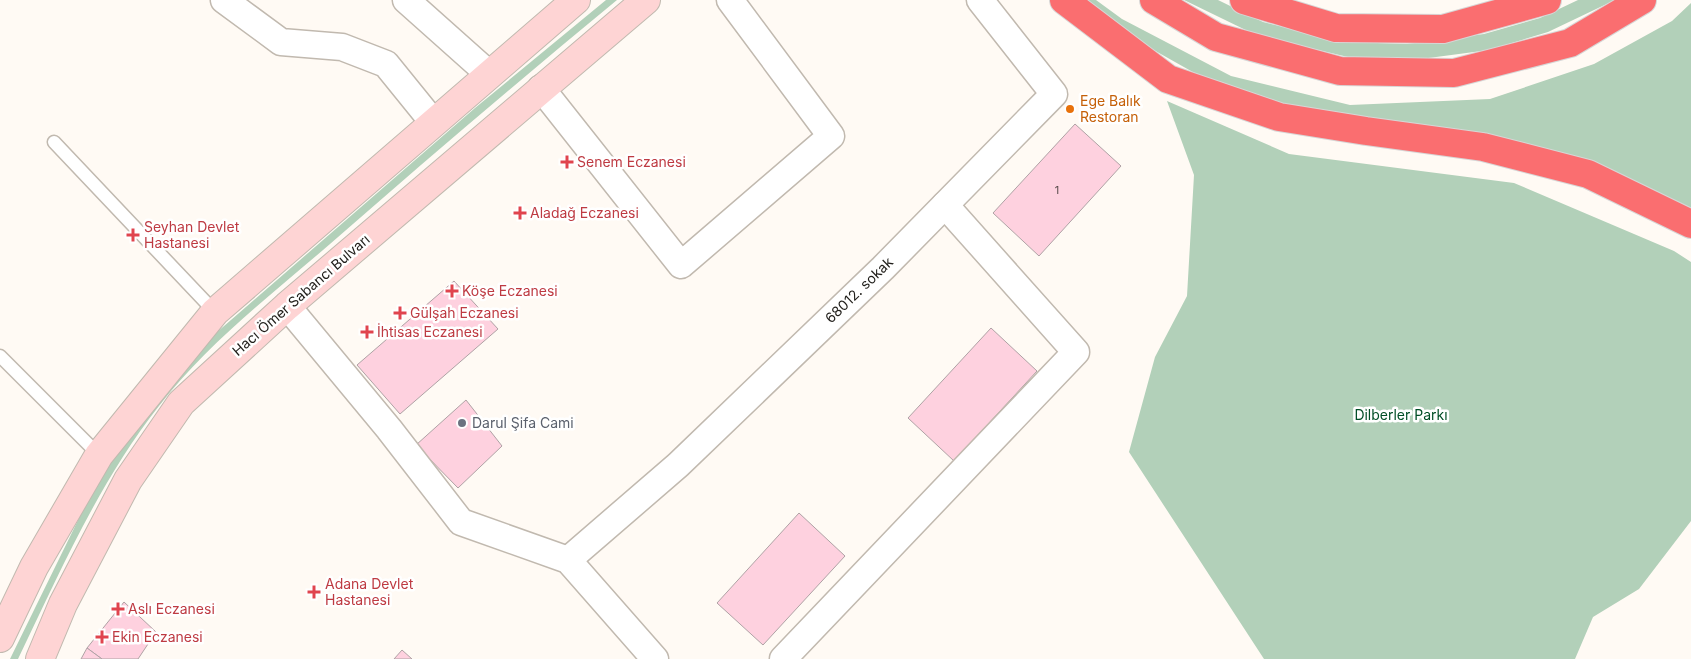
<svg xmlns="http://www.w3.org/2000/svg" width="1691" height="659" font-family="Inter,sans-serif">
	<style>
		.green { fill: #b2d0b9 }
		.building { fill: #fed1df; stroke: #afa2a5 }
		.lines { fill: none; stroke-linecap: round; stroke-linejoin: round }
		.lane-casing { stroke: #c1b9af; stroke-width: 15 }
		.street-casing { stroke: #c1b9af; stroke-width: 29 }
		.secondary-casing { stroke: #c1b9af; stroke-width: 30 }
		.highway-casing { stroke: #d7d6d6; stroke-width: 30 }
		.lane { stroke: #fff; stroke-width: 12 }
		.street { stroke: #fff; stroke-width: 26 }
		.secondary { stroke: #fed4d4; stroke-width: 28 }
		.highway { stroke: #fa6e70; stroke-width: 28 }
		.food-dot { fill: #e8710a; stroke: #fff; stroke-width: 2 }
		.health-dot { fill: #e0444e; stroke: #fff; stroke-width: 2 }
		.worship-dot { fill: #6b7280; stroke: #fff; stroke-width: 2 }
		.labels { text-anchor: middle; stroke-width: 5; stroke-linejoin: round; paint-order: stroke }
		.number-label { font-size: 11px; fill: #574a4a }
		.food-label { font-size: 14px; fill: #c56008; stroke: #fff; text-anchor: start }
		.health-label { font-size: 14px; fill: #be3a42; stroke: #fff; text-anchor: start }
		.street-label { font-size: 14px; fill: #1f1d19; stroke: #fff }
		.park-label { font-size: 14px; fill: #004e26; stroke: #fff }
		.worship-label { font-size: 14px; fill: #5b616d; stroke: #fff; text-anchor: start }
	</style>
	<rect width="100%" height="100%" fill="#fffaf4"/>
	<!-- green -->
	<g class="green">
		<path d="M 606,0 L 617,0 C 520,80 425,161 330,244 C 271,295 207,344 159,406 C 99,482 60,572 18,659 L 10,659 L 84,508 L 115,453 L 216,333 L 475,108 Z"/>
		<path d="M 1079,0 L 1096,0 L 1122,19 L 1231,76 L 1350,105 L 1490,99 L 1594,64 L 1672,21 L 1691,3 L 1691,211 L 1608,170 L 1498,137 L 1282,106 L 1214,84 L 1120,31 Z"/>
		<path d="M 1184,0 L 1218,0 L 1263,22 L 1347,42 L 1407,44 L 1484,34 L 1540,18 L 1578,0 L 1615,0 L 1548,32 L 1489,50 L 1406,61 L 1348,57 L 1258,36 Z"/>
		<path d="M 1167,101 L 1289,154 L 1514,183 L 1674,251 L 1691,262 L 1691,521 L 1639,589 L 1593,617 L 1575,659 L 1264,659 L 1129,452 L 1155,357 L 1187,296 L 1194,175 Z"/>
	</g>
	<!-- building -->
	<g class="building">
		<path d="M 1075,124 L 1121,166 L 1039,256 L 993,213 Z"/>
		<path d="M 454,281 L 498,329 L 400,414 L 357,365 Z"/>
		<path d="M 991,328 L 1037,371 L 954,461 L 908,418 Z"/>
		<path d="M 466,400 L 502,446 L 458,488 L 416,445 Z"/>
		<path d="M 799,513 L 845,556 L 763,645 L 717,603 Z"/>
		<path d="M 124,602 L 156,632 L 138,659 L 102,659 L 87,648 Z"/>
		<path d="M 87,648 L 102,659 L 81,659 Z"/>
		<path d="M 402,650 L 412,659 L 394,659 Z"/>
	</g>
	<g class="lines">
		<!-- lane casing -->
		<g class="lane-casing">
			<g id="lane">
				<path d="M 54,142 L 215,312"/>
				<path d="M 0,356 L 99,455"/>
			</g>
		</g>
		<!-- street casing -->
		<g class="street-casing">
			<g id="street">
				<path d="M 224,0 L 281,42 L 342,47 L 386,64 L 433,122"/>
				<path d="M 406,0 L 489,74"/>
				<path d="M 541,88 L 681,265 L 831,136 L 730,0"/>
				<path d="M 287,306 L 389,429 L 461,522 L 568,560 L 655,659"/>
				<path d="M 568,560 L 678,465 L 883,268 L 1054,94 L 980,0"/>
				<path d="M 783,659 L 1076,352 L 945,205"/>
			</g>
		</g>
		<!-- secondary casing -->
		<g class="secondary-casing">
			<g id="secondary">
				<path d="M 0,638 L 34,567 L 99,455 L 215,312 L 576,0"/>
				<path d="M 40,659 L 63,604 L 128,480 L 181,403 L 287,306 L 646,0"/>
			</g>
		</g>
		<!-- highway casing -->
		<g class="highway-casing">
			<g id="highway">
				<path d="M 1064,0 L 1168,79 L 1279,117 L 1366,131 L 1483,147 L 1588,174 L 1691,224"/>
				<path d="M 1154,0 L 1216,37 L 1340,71 L 1454,73 L 1570,43 L 1642,0"/>
				<path d="M 1244,0 L 1336,28 L 1443,29 L 1547,0"/>
			</g>
		</g>
		<!-- lane -->
		<use href="#lane" class="lane"/>
		<!-- street -->
		<use href="#street" class="street"/>
		<!-- secondary -->
		<use href="#secondary" class="secondary"/>
		<!-- highway -->
		<use href="#highway" class="highway"/>
	</g>
	<!-- markers -->
	<circle class="food-dot" cx="1070" cy="109" r="5"/>
	<g class="health-dot">
		<path d="M564.5 154.5h5v5h5v5h-5v5h-5v-5h-5v-5h5z"/>
		<path d="M517.5 205.5h5v5h5v5h-5v5h-5v-5h-5v-5h5z"/>
		<path d="M130.5 227.5h5v5h5v5h-5v5h-5v-5h-5v-5h5z"/>
		<path d="M449.5 283.5h5v5h5v5h-5v5h-5v-5h-5v-5h5z"/>
		<path d="M397.5 305.5h5v5h5v5h-5v5h-5v-5h-5v-5h5z"/>
		<path d="M364.5 324.5h5v5h5v5h-5v5h-5v-5h-5v-5h5z"/>
		<path d="M311.5 584.5h5v5h5v5h-5v5h-5v-5h-5v-5h5z"/>
		<path d="M115.5 601.5h5v5h5v5h-5v5h-5v-5h-5v-5h5z"/>
		<path d="M99.5 629.5h5v5h5v5h-5v5h-5v-5h-5v-5h5z"/>
	</g>
	<circle class="worship-dot" cx="462" cy="423" r="5"/>
	<g class="labels">
		<!-- number labels -->
		<g class="number-label">
			<text x="1057" y="194">1</text>
		</g>
		<!-- food labels -->
		<g class="food-label">
			<text x="1080" y="106">Ege Balık<tspan x="1080" dy="16">Restoran</tspan></text>
		</g>
		<!-- health labels -->
		<g class="health-label">
			<text x="577" y="167">Senem Eczanesi</text>
			<text x="530" y="218">Aladağ Eczanesi</text>
			<text x="144" y="232">Seyhan Devlet<tspan x="144" dy="16">Hastanesi</tspan></text>
			<text x="462" y="296">Köşe Eczanesi</text>
			<text x="410" y="318">Gülşah Eczanesi</text>
			<text x="377" y="337">İhtisas Eczanesi</text>
			<text x="325" y="589">Adana Devlet<tspan x="325" dy="16">Hastanesi</tspan></text>
			<text x="128" y="614">Aslı Eczanesi</text>
			<text x="112" y="642">Ekin Eczanesi</text>
		</g>
		<!-- street labels -->
		<g class="street-label">
			<text transform="translate(859 290) rotate(-44)" y="5">68012. sokak</text>
			<text transform="translate(301 295) rotate(-41)" y="5">Hacı Ömer Sabancı Bulvarı</text>
		</g>
		<!-- park labels -->
		<g class="park-label">
			<text x="1401" y="420">Dilberler Parkı</text>
		</g>
		<!-- worship labels -->
		<g class="worship-label">
			<text x="472" y="428">Darul Şifa Cami</text>
		</g>
	</g>
</svg>
